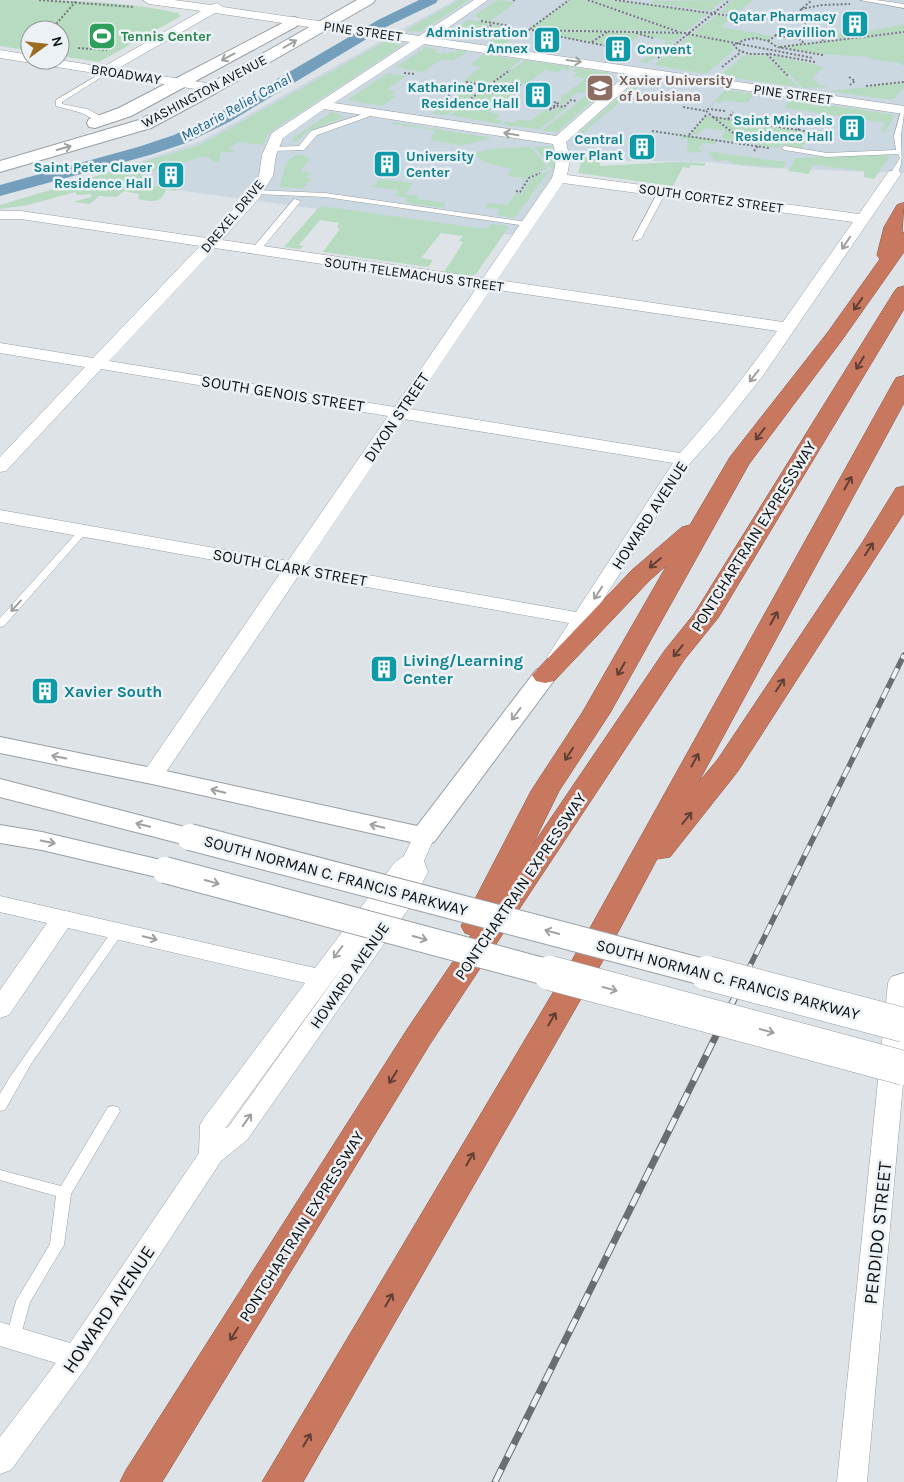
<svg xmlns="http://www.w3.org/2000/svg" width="904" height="1482" font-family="Karla,sans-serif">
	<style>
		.built { fill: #cbd8e1 }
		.green { fill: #b6dbc0 }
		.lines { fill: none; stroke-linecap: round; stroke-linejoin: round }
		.canal { fill: #749fbc; fill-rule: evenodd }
		.service-casing { stroke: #989ea2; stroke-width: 1 }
		.minor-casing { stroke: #989ea2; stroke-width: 1 }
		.tertiary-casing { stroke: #989ea2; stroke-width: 2 }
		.motorway-casing { stroke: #875444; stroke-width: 1 }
		.path { stroke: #75797c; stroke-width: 2; stroke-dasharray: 2 2; stroke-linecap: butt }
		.service { fill: #fff; fill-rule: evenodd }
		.minor { fill: #fff; fill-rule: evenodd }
		.tertiary { fill: #fff; fill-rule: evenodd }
		.motorway { fill: #c8785f; fill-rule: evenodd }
		.rail-far1-casing { stroke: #6b6e71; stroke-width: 5.5 }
		.rail-casing { stroke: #6b6e71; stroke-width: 7 }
		.rail-far1 { stroke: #ebf1f5; stroke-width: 4; stroke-dasharray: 11; stroke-linecap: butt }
		.rail { stroke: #ebf1f5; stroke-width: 5; stroke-dasharray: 14; stroke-linecap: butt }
		.tertiary-bridge-far1-casing { stroke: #989ea2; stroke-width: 28; stroke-linecap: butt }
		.tertiary-bridge-casing { stroke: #989ea2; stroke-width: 35; stroke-linecap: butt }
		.tertiary-bridge-far1 { stroke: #fff; stroke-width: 26 }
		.tertiary-bridge { stroke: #fff; stroke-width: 34 }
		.oneway { stroke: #9fa0a0 }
		.oneway2 { stroke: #623f35 }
		.labels { text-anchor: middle; stroke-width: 5; stroke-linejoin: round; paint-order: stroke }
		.far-culture-label { font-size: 14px; font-weight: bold; fill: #0d838f; stroke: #ebf1f5; text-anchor: end }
		.far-street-label { font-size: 14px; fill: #0f1112; stroke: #ebf1f5 }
		.far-leisure-label { font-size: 14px; font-weight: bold; fill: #27864d; stroke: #ebf1f5; text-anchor: start }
		.far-education-label { font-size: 14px; font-weight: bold; fill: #785e54; stroke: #ebf1f5; text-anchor: start }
		.far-water-label { font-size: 15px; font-style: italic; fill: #145e86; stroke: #ebf1f5 }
		.street-label { font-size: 16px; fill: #0f1112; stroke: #ebf1f5 }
		.culture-label { font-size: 16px; font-weight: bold; fill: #0d838f; stroke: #ebf1f5; text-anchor: start }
		.near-street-label { font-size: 19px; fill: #0f1112; stroke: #ebf1f5 }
	</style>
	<rect width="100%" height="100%" fill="#dee3e8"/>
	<!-- built -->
	<path class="built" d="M 455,0 L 904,0 L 904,173 L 765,168 L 709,162 L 564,160 L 520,236 L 169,189 L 70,185 L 201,141 Z"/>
	<!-- green -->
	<g class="green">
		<path d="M 0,0 C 55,0 114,0 168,11 C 174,13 177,11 181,16 L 99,62 L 60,56 L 60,30 L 30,30 L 30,51 L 0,46 Z"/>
		<path d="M 459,0 L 469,0 L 420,32 L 405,31 Z"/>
		<path d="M 497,0 L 513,2 L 510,7 L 491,20 L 509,25 L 481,20 L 475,15 Z"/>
		<path d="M 571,0 L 585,0 L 674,31 L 530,29 Z"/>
		<path d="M 590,0 L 609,0 L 708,13 L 702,18 L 699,18 L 700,20 L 686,31 L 682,32 Z"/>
		<path d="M 654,0 L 661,1 L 726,0 L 713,7 L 715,8 L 711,11 L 650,3 Z"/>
		<path d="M 733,0 L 753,0 L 735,15 L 718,12 L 726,9 L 724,8 Z"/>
		<path d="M 716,15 L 737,19 L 729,19 L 721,27 L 772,36 L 768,40 L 748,38 L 734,42 L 692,34 L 709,21 L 712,21 L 710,20 Z"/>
		<path d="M 468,20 L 491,23 C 475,34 470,35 451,33 Z"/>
		<path d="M 904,24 L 904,31 L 825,40 L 819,35 L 865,32 Z"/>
		<path d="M 494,25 L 502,26 L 499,29 L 493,28 L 486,33 L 513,38 L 504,45 L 492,43 L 481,33 Z"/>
		<path d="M 536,31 L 605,32 L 590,42 Z"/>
		<path d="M 608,32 L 634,33 L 639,36 L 623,48 L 593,42 Z"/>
		<path d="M 638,33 L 680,33 L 683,35 L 674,41 L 669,40 L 673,43 L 657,53 L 658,55 L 647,63 L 640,62 L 655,53 L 653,52 L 667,41 Z"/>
		<path d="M 904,33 L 904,66 L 900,63 L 872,59 L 869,57 L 824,54 L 782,47 Z"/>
		<path d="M 690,35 L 733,43 L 732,48 L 734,50 L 706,74 L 654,65 L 665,56 L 671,56 L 666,55 L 679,44 L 682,44 L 681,42 Z"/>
		<path d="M 388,40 L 401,46 L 276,128 L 266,137 L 263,145 L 238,142 L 228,149 L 236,152 L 221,152 L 219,162 L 215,162 L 206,156 L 140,174 L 143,177 L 121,183 L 126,187 L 139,183 L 147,188 L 164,184 L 172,184 L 177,191 L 166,189 C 161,205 151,201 138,199 L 139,194 L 124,191 L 117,197 L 99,196 L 90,204 L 73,202 L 91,197 L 91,194 L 78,195 L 75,192 L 28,205 L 0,209 L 0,205 L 200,145 Z"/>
		<path d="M 426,47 L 437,50 L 435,52 L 441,54 L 443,52 L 447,54 L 450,52 L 455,53 L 458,50 L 468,52 L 453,61 L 442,59 L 423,72 L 396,67 Z"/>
		<path d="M 484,54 L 521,60 L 490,83 L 463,81 L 481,67 L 470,65 Z"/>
		<path d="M 745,55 L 767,56 L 799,87 L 719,76 Z"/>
		<path d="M 770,55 L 813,64 L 823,68 L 812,78 L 820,85 L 830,87 L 803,88 Z"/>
		<path d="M 526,60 L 572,67 L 568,70 L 561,69 L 557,73 L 545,70 L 526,84 L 509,81 L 503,86 L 493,83 Z"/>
		<path d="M 576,68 L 611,73 L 587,92 L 576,93 L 563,105 L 559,104 L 562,99 L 560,98 L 585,79 L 573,76 L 577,72 L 571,71 Z"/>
		<path d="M 388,73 L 406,76 L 387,89 L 395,92 L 391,95 L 396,96 L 382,106 L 347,100 Z"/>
		<path d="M 641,77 L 648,79 L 591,126 L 583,135 L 582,147 L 575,146 L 576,138 L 583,129 Z"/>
		<path d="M 904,83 L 904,87 L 893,100 L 828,91 Z"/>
		<path d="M 499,89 L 515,92 L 489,112 L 500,115 L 496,119 L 502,121 L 499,124 L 450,115 L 482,92 L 491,94 Z"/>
		<path d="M 464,90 L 476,93 L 447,115 L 431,114 Z"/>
		<path d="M 725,90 L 755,94 L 747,103 L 723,100 L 720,103 L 715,102 L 710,108 L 708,108 Z"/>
		<path d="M 588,94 L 598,96 L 557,132 L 544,131 L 543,130 Z"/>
		<path d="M 791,99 L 895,115 L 885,132 L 881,131 L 885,123 L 785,108 Z"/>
		<path d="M 560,107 L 566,108 L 540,129 L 502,125 L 506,121 L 513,123 L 518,119 L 530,121 L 544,110 L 554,111 Z"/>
		<path d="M 332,112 L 345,117 L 306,132 L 298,141 L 291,142 L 294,137 Z"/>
		<path d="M 707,115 L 711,117 L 744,143 L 721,138 L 725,131 L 704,128 L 698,135 L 691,134 Z"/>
		<path d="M 715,118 L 812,133 L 801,149 L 781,145 L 777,148 L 748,143 Z"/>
		<path d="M 393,122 L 492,138 L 459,146 L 456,144 L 430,140 L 435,130 L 392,124 Z"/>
		<path d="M 682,135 L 718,140 L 715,144 L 703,143 L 698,149 L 705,151 L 687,153 L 688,139 L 681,139 Z"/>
		<path d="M 551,146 L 555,152 L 554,170 L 521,217 L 553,170 L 534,147 Z"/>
		<path d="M 531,147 L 548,168 L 528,177 L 519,190 L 525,178 L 508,176 L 512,169 L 484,162 L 474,153 L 493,149 Z"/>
		<path d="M 585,150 L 596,150 L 595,155 L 600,156 L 600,166 L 674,162 L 706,163 L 704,166 L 691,165 L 689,168 L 683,167 L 673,186 L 578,173 Z"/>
		<path d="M 707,151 L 786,162 L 783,168 L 734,164 L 727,160 L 715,161 Z"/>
		<path d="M 301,155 L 310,159 L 300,171 L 312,173 L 305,177 L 311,179 L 303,188 L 312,189 L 280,187 C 284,173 284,155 301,155 Z"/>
		<path d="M 888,155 L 890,156 L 874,179 L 864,177 L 864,171 L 815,165 L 812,166 L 809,174 L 788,171 L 796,158 Z"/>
		<path d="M 549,171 L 517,215 L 514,218 L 497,215 L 499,209 L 485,208 L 488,203 L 507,205 L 516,193 L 521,194 L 532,178 Z"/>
		<path d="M 380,179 L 413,183 L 405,195 L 418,196 L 418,199 L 446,203 L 443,208 L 408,203 L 405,202 L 408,198 L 395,196 L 399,190 L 368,186 L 374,185 Z"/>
		<path d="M 320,206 L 486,229 L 491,224 L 508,226 L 508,228 L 476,274 L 472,276 L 444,272 L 461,246 L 463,242 L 459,241 L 463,236 L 441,233 L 421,258 L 433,260 L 428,267 L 323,252 L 340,229 L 337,227 L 339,223 L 320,220 L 299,245 L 303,246 L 300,249 L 284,247 Z"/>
	</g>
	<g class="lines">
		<!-- canal -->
		<path class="canal" d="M 419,0 L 438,0 L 436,3 L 388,26 L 231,121 L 186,143 L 150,155 L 0,196 L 0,185 L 138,147 L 174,135 L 219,113 L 378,20 Z"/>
		<!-- service casing -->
		<g class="service-casing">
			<g id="service">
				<path d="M 860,0 L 876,0 L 904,4 L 904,8 Z"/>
				<path d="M 98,75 L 103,76 L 62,102 L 62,104 L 87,109 L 106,119 L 106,123 L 100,123 L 82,113 L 56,106 L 56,100 Z"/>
				<path d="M 372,111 L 379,113 L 317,135 L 304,150 L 271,151 L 267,149 L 271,147 L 299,146 L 311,131 Z"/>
				<path d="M 901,111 L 904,111 C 904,120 901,129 901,138 C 901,156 904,159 897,176 L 890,174 L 900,158 L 898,154 L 827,157 L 785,150 L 781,148 L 785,146 L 827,153 L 896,150 L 894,136 Z"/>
				<path d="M 253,190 L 325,193 L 527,222 L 531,224 L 527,226 L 325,197 L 256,194 L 253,194 Z"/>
				<path d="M 659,190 L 666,192 L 641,239 L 634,241 L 633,239 Z"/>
				<path d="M 294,199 L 301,201 L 258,253 L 252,253 L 252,249 Z"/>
				<path d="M 83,528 L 88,531 L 86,533 L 4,626 L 0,627 L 0,618 L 80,529 Z"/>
				<path d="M 118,927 L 122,928 L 124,931 L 122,934 L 31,1064 L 5,1110 L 0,1111 L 0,1094 L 8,1080 L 114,928 Z"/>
				<path d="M 113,1106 L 118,1107 L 120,1111 L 71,1194 L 64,1245 L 30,1302 L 19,1342 L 14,1344 L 9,1342 L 6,1338 L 16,1301 L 50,1244 L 56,1196 L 0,1180 L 0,1170 L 61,1186 L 108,1107 Z"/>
			</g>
		</g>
		<!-- minor casing -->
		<g class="minor-casing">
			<g id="minor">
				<path d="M 143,0 L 174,0 L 211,5 L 217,3 L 223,7 L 419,36 L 474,0 L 488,0 L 433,38 L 904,106 L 904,114 L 641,75 L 566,142 L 570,160 L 567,175 L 859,214 L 889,171 L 899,171 L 901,174 L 762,377 L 719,431 L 691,462 L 564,661 L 557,663 L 550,661 L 547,657 L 569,623 L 299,575 L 160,781 L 152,783 L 144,781 L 141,776 L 281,572 L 0,522 L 0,510 L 288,561 L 388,416 L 101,369 L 6,471 L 0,472 L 0,457 L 85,367 L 0,353 L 0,343 L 93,358 L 200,246 L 21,219 L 0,219 L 0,211 L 21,211 L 207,238 L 248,193 L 259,176 L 262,155 L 272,133 L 410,42 L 215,13 L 117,69 L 219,85 L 221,88 L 219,91 L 214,92 L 0,58 L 0,50 L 30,55 L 30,60 L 60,60 L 103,67 L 201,11 L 149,4 ZM 424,44 L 627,74 L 556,136 L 334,103 ZM 324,109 L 553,144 C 557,156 556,166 552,178 L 483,278 L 222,240 L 259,198 L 273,176 L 276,155 L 283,138 ZM 563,183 L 853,222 L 783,322 L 497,280 ZM 215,248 L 477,287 L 395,407 L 109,361 ZM 491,289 L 777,331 C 747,374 715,414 680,453 L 410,409 ZM 404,419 L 673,463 L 576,612 L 306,564 Z"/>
				<path d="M 424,829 L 432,831 L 435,836 L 424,861 L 428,872 L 409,908 L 247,1140 L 221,1161 L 87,1366 L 11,1470 L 0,1474 L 0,1437 L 56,1363 L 0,1346 L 0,1322 L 70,1343 L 199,1153 L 200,1125 L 204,1118 L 305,983 L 68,928 L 9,1015 L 0,1018 L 0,990 L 47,923 L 0,912 L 0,896 L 315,968 L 395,862 L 404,856 L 416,831 ZM 352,954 L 229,1126 L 226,1128 L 226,1127 Z"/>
				<path d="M 904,973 L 904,1073 L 867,1482 L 837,1482 L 888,983 L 891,977 Z"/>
			</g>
		</g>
		<!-- tertiary casing -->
		<g class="tertiary-casing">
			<g id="tertiary">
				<path d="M 357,0 L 375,0 L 373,3 L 216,93 L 151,128 L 0,172 L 0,161 L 139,120 L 204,87 Z"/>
				<path d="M 294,17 L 299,19 L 302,22 L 299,25 L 131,116 L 95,128 L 89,127 L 87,123 L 89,119 L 119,108 Z"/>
				<path d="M 545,667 L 554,670 L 558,675 L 434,842 L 424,845 L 152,784 L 0,753 L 0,737 L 152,768 L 417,826 L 536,670 Z"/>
				<path d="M 0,779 L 200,831 L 204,837 L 200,843 L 190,846 L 0,797 Z"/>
				<path d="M 0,825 L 42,832 L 165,861 L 175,863 L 179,870 L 175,877 L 165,879 L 42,850 L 0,843 Z"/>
			</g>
		</g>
		<!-- motorway casing -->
		<g class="motorway-casing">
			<g id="motorway">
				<path d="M 904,203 L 902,233 L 904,232 L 904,252 L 842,340 L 749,464 L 610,713 L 559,791 L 532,846 L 665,650 L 694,614 L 894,292 L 897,288 L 904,286 L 904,309 L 718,618 L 684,660 L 430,1044 L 162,1482 L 120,1482 L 126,1470 L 408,1028 L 471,935 L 465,933 L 461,926 L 531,791 L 582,713 L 667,565 L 650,580 L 554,681 L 545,683 L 536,681 L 532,675 L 632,570 L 682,527 L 690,525 L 730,457 L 828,332 L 880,259 L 877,255 L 884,227 L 897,205 Z"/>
				<path d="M 904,376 L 904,403 L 698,783 L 718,759 L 862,543 L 896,488 L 904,486 L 904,513 L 738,771 L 670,857 L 657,859 L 601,964 L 303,1482 L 262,1482 L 570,964 L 893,383 L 896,378 Z"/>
			</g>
		</g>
		<!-- path -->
		<g class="path">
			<path d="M 39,0 L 134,7"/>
			<path d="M 513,0 L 516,1"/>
			<path d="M 588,0 L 679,32"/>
			<path d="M 615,0 L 739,17"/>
			<path d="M 801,9 L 822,5 L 850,4"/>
			<path d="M 791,15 L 797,16 L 807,25"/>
			<path d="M 794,16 L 812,0"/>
			<path d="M 481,21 L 510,26"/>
			<path d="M 530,29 L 569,0"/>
			<path d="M 51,30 L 77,0"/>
			<path d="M 524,30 L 689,33"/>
			<path d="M 537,32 L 622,49"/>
			<path d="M 480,33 L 494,23"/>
			<path d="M 636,33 L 653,38"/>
			<path d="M 688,34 L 813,58"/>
			<path d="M 816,34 L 824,41"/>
			<path d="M 775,35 L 799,39 L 804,43"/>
			<path d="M 768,41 L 778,34"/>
			<path d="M 592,42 L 607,32"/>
			<path d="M 780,47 L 904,32"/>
			<path d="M 78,48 L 107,50"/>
			<path d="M 767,54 L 789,77"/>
			<path d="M 658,58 L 730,0"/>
			<path d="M 815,62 L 770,54 L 749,54 L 738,50 L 734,45 L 744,40 L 756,38 L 768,41 L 777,47 L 823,55"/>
			<path d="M 722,67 L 741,52"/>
			<path d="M 404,73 L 414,74"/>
			<path d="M 849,77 L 855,81 L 850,85"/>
			<path d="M 466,82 L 488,86"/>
			<path d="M 491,85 L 518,91"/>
			<path d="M 461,86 L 482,90"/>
			<path d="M 866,86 L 904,82"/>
			<path d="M 504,87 L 511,83 L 520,85 L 513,89"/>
			<path d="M 480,92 L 491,94 L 500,87"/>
			<path d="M 554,102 L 558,103 L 549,110 L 558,106 L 564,107 L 571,100 L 577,101"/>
			<path d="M 435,105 L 456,90"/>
			<path d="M 683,107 L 706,111"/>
			<path d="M 458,108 L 510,70"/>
			<path d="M 725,111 L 708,109 L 706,111 L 713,117 L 818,133"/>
			<path d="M 713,117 L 746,143"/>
			<path d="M 728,119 L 733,112"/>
			<path d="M 798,130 L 803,123"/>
			<path d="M 652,131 L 769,148"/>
			<path d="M 689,135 L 707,114"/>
			<path d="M 754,151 L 758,146"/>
			<path d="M 516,191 L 520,192 L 529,178 L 540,173"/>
		</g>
		<!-- service -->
		<use href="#service" class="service"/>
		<!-- minor -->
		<use href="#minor" class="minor"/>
		<!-- tertiary -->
		<use href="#tertiary" class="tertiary"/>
		<!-- motorway -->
		<use href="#motorway" class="motorway"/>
		<!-- rail-far1 casing -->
		<g class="rail-far1-casing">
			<path id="rail-far1" d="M 746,974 L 904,655"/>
		</g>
		<!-- rail casing -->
		<g class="rail-casing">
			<path id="rail" d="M 495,1482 L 747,973"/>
		</g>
		<!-- rail-far1 -->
		<use href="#rail-far1" class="rail-far1"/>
		<!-- rail -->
		<use href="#rail" class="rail"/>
		<!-- tertiary-bridge-far1 casing -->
		<g class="tertiary-bridge-far1-casing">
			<g id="tertiary-bridge-far1">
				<path d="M 190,837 L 711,974"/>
				<path d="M 165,870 L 554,974"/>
			</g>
		</g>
		<!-- tertiary-bridge casing -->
		<g class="tertiary-bridge-casing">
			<g id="tertiary-bridge">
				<path d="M 550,973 L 904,1068"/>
				<path d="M 707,973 L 904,1025"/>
			</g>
		</g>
		<!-- tertiary-bridge-far1 -->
		<use href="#tertiary-bridge-far1" class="tertiary-bridge-far1"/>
		<!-- tertiary-bridge -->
		<use href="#tertiary-bridge" class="tertiary-bridge"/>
	</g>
	<!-- one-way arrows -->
	<defs><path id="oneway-shaft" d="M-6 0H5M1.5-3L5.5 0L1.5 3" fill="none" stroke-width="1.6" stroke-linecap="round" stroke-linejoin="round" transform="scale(1.25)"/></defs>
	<g class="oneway">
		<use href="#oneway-shaft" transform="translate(290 44) rotate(-30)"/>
		<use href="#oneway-shaft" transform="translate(228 57) rotate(152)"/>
		<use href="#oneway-shaft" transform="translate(574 61) rotate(8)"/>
		<use href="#oneway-shaft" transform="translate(511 134) rotate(-171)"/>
		<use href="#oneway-shaft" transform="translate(64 148) rotate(-16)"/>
		<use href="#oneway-shaft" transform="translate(846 243) rotate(124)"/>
		<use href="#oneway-shaft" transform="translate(754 376) rotate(128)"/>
		<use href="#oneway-shaft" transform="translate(598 593) rotate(123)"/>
		<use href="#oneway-shaft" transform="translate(16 606) rotate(132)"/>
		<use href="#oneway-shaft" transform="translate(516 714) rotate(127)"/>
		<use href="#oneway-shaft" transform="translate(59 757) rotate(-169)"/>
		<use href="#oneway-shaft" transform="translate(218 791) rotate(-167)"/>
		<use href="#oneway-shaft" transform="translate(143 825) rotate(-166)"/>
		<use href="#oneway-shaft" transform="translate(377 826) rotate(-167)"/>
		<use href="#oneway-shaft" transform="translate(48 842) rotate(12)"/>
		<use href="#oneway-shaft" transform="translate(212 882) rotate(15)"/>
		<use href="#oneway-shaft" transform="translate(552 932) rotate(-165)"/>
		<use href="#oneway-shaft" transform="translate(150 938) rotate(13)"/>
		<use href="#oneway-shaft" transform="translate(420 938) rotate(15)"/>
		<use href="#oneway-shaft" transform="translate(338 952) rotate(127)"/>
		<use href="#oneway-shaft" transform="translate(610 989) rotate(15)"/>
		<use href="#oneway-shaft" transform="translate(767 1031) rotate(15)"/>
		<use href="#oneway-shaft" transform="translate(247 1120) rotate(-55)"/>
	</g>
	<g class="oneway2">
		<use href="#oneway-shaft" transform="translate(858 304) rotate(125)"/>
		<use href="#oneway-shaft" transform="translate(860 363) rotate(121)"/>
		<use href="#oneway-shaft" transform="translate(760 434) rotate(128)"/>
		<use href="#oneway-shaft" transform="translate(848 483) rotate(-61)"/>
		<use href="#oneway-shaft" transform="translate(869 549) rotate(-57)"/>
		<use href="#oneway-shaft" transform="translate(655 563) rotate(140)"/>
		<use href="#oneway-shaft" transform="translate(774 618) rotate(-61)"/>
		<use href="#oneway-shaft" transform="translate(678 651) rotate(129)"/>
		<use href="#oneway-shaft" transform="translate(621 669) rotate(120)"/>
		<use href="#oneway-shaft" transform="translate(780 685) rotate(-57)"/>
		<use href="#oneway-shaft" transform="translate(569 754) rotate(123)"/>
		<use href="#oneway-shaft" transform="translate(695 760) rotate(-61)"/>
		<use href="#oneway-shaft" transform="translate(687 818) rotate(-51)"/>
		<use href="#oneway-shaft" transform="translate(552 1019) rotate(-60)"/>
		<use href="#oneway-shaft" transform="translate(393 1077) rotate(122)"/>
		<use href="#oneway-shaft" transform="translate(470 1159) rotate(-60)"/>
		<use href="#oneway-shaft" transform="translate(389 1300) rotate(-60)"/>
		<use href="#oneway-shaft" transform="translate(234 1334) rotate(122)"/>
		<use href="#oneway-shaft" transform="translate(307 1440) rotate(-60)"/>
	</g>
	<!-- icons -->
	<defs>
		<g id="building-square" transform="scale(1.4375)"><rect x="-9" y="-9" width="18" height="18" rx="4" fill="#0f9aa8" stroke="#ebf1f5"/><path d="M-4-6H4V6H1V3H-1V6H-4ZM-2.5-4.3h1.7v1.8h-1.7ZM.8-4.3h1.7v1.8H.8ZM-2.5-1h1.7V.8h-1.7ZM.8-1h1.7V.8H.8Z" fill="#fff"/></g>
		<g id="stadium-square" transform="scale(1.4375)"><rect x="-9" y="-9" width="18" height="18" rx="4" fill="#2e9e5b" stroke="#ebf1f5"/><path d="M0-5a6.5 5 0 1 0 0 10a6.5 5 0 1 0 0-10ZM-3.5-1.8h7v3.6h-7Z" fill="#fff"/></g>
		<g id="university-square" transform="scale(1.4375)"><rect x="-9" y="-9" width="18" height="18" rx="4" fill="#8d6e63" stroke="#ebf1f5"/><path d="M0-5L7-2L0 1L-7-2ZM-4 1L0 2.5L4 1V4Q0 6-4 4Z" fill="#fff"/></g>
	</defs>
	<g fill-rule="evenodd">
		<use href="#building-square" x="855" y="24"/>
		<use href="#stadium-square" x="102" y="36"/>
		<use href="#building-square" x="547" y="40"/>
		<use href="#building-square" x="618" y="49"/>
		<use href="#university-square" x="600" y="88"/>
		<use href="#building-square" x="538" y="95"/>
		<use href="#building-square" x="852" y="128"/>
		<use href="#building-square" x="642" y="147"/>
		<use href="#building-square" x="387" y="164"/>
		<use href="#building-square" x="171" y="175"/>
		<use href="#building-square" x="384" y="669"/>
		<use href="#building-square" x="45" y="691"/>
	</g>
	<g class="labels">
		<!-- far-culture labels -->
		<g class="far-culture-label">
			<text x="836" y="21">Qatar Pharmacy<tspan x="836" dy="16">Pavillion</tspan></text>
			<text x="528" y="37">Administration<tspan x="528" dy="16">Annex</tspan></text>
			<text x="637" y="54" text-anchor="start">Convent</text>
			<text x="519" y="92">Katharine Drexel<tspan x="519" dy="16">Residence Hall</tspan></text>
			<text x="833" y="125">Saint Michaels<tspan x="833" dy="16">Residence Hall</tspan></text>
			<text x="623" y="144">Central<tspan x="623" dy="16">Power Plant</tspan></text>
			<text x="406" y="161" text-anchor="start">University<tspan x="406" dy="16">Center</tspan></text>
			<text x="152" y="172">Saint Peter Claver<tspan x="152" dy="16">Residence Hall</tspan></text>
		</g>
		<!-- far-street labels -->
		<g class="far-street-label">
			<text transform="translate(363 31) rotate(8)" y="5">PINE STREET</text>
			<text transform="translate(126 74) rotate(9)" y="5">BROADWAY</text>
			<text transform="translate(204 91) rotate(-28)" y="5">WASHINGTON AVENUE</text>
			<text transform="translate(793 94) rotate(8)" y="5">PINE STREET</text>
			<text transform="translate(711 198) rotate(8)" y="5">SOUTH CORTEZ STREET</text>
			<text transform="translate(232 216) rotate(-50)" y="5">DREXEL DRIVE</text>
			<text transform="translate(414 274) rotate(8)" y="5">SOUTH TELEMACHUS STREET</text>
		</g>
		<!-- far-leisure labels -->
		<g class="far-leisure-label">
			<text x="121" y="41">Tennis Center</text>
		</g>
		<!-- far-education labels -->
		<g class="far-education-label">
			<text x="619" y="85">Xavier University<tspan x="619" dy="16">of Louisiana</tspan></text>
		</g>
		<!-- far-water labels -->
		<g class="far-water-label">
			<text transform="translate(236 107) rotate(-29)" y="5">Metarie Relief Canal</text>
		</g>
		<!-- street labels -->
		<g class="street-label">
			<text transform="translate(283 393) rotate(9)" y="6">SOUTH GENOIS STREET</text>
			<text transform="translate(396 417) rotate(-56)" y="6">DIXON STREET</text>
			<text transform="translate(649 515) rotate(-57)" y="6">HOWARD AVENUE</text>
			<text transform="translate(753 536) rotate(-58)" y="6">PONTCHARTRAIN EXPRESSWAY</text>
			<text transform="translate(290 567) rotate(10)" y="6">SOUTH CLARK STREET</text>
			<text transform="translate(336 875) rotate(15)" y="6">SOUTH NORMAN C. FRANCIS PARKWAY</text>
			<text transform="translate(520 886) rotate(-56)" y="6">PONTCHARTRAIN EXPRESSWAY</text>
			<text transform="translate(349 975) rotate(-55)" y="6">HOWARD AVENUE</text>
			<text transform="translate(728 979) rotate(15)" y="6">SOUTH NORMAN C. FRANCIS PARKWAY</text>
			<text transform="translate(301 1226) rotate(-58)" y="6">PONTCHARTRAIN EXPRESSWAY</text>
		</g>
		<!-- culture labels -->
		<g class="culture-label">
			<text x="403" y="666">Living/Learning<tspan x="403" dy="18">Center</tspan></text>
			<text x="64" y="697">Xavier South</text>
		</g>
		<!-- near-street labels -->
		<g class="near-street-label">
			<text transform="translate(877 1233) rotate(-84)" y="7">PERDIDO STREET</text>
			<text transform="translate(108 1309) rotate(-56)" y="7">HOWARD AVENUE</text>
		</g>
	</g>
	<!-- north arrow -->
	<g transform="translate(45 45) rotate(75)"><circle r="24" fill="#ebf1f5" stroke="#93979a"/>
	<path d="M0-4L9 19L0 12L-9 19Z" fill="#9c6c1e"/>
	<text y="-8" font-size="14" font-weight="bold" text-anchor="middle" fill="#0f1112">N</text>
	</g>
</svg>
